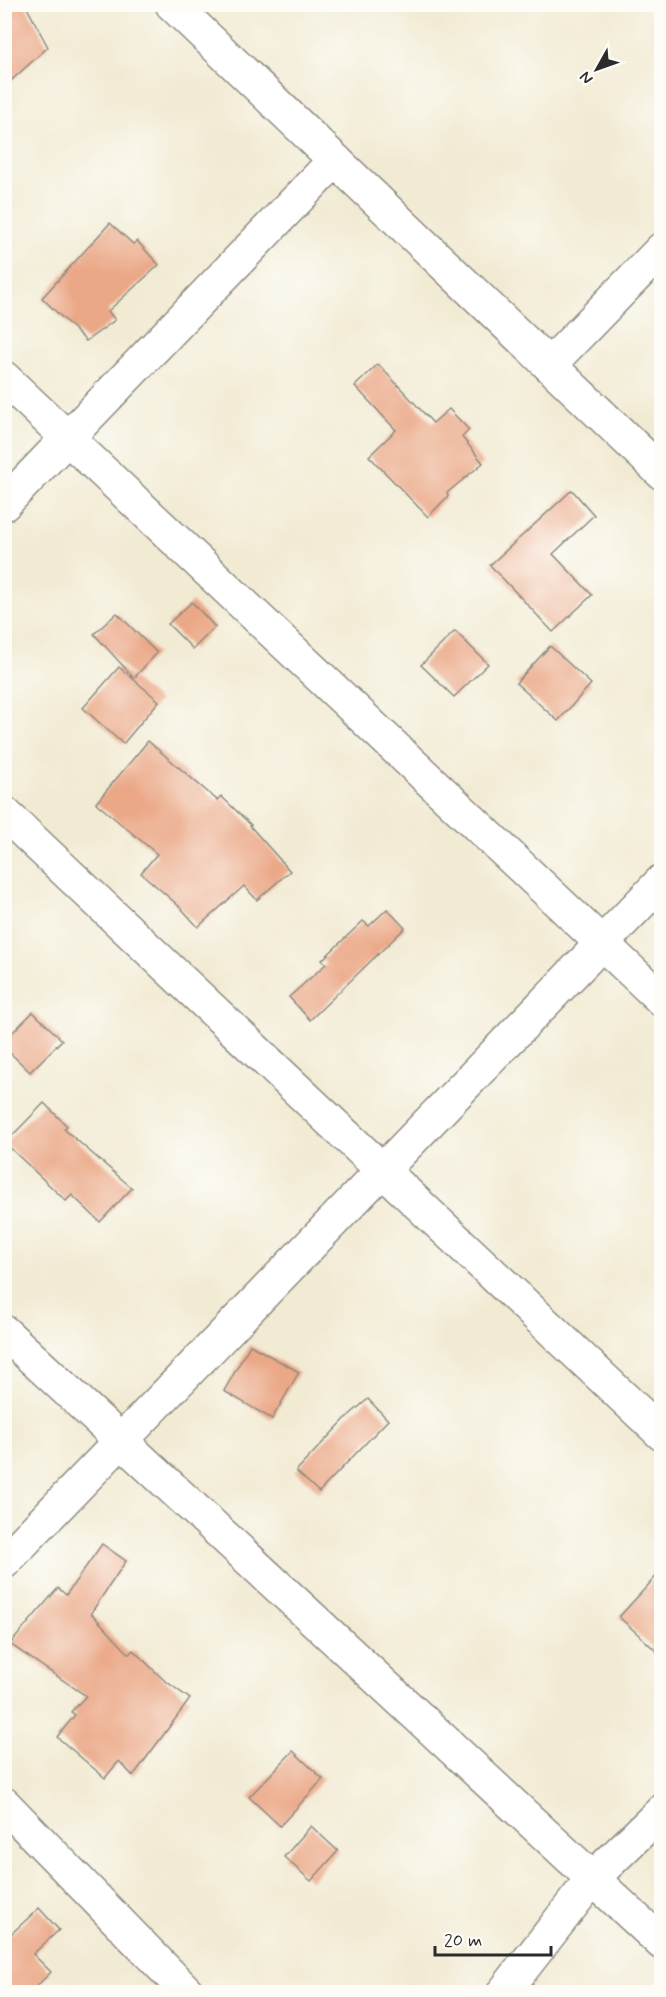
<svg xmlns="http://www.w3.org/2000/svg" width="666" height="1997" font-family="Mynerve,sans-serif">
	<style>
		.building { fill: #eba887 }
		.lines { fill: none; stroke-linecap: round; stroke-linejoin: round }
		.minor-casing { stroke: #8e8b80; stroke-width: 36 }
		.minor { stroke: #fff; stroke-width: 33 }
	</style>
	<rect width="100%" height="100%" fill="#fdfcf7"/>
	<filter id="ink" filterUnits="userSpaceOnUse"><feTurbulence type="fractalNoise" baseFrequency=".0167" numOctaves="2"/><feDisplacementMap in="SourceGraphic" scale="12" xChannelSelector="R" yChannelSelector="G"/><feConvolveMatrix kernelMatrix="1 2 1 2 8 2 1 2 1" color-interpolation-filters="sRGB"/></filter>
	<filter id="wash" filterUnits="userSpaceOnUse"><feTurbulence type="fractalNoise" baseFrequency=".008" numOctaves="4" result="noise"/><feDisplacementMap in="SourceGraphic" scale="24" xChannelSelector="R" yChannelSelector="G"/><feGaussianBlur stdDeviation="1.35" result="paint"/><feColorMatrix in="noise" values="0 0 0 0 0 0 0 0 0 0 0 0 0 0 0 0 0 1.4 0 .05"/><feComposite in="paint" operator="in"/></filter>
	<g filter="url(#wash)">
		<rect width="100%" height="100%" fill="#f2ebd4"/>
		<g id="blocks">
			<!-- building -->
			<g class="building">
				<path d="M 4,4 L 25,4 L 48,47 L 4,87 Z"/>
				<path d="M 110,223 L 133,244 L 137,241 L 159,265 L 108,311 L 115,320 L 86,341 L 42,298 Z"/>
				<path d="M 378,364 L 433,423 L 449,409 L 469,430 L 462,437 L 483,463 L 447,493 L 448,496 L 428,517 L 369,456 L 396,430 L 355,386 Z"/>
				<path d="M 572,490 L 594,515 L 553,554 L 592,595 L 553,632 L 490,565 Z"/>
				<path d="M 192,602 L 215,627 L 193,649 L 168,624 Z"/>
				<path d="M 117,613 L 157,653 L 134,678 L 94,634 Z"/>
				<path d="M 455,631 L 488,664 L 454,697 L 421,665 Z"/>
				<path d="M 550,646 L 591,684 L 558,721 L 516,683 Z"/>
				<path d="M 119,667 L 159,701 L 123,744 L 83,708 Z"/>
				<path d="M 148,741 L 217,800 L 221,796 L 251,825 L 250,826 L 290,871 L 257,900 L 244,886 L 198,927 L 181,908 L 141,873 L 157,854 L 96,803 Z"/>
				<path d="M 387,909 L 405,928 L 310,1020 L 289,997 L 326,964 L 322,960 L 363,921 L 369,926 Z"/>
				<path d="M 33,1012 L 62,1040 L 30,1072 L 4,1047 L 4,1041 Z"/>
				<path d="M 44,1103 L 67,1126 L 64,1129 L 132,1188 L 100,1222 L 72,1195 L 66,1201 L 5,1143 Z"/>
				<path d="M 250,1345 L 299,1372 L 272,1419 L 224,1391 Z"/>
				<path d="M 368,1399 L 388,1420 L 319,1492 L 296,1471 L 347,1417 Z"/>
				<path d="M 102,1544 L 126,1561 L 91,1613 L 129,1654 L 133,1650 L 163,1679 L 190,1699 L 133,1776 L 119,1761 L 105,1778 L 57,1737 L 75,1715 L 71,1712 L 86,1696 L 10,1644 L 58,1588 L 66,1595 Z"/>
				<path d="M 662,1570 L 662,1656 L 619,1617 Z"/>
				<path d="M 293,1751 L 323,1779 L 280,1826 L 249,1797 Z"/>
				<path d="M 311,1826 L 338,1851 L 311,1881 L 284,1857 Z"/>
				<path d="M 39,1908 L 59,1930 L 33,1954 L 51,1972 L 31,1992 L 4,1992 L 5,1928 L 11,1934 Z"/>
			</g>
		</g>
	</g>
	<g filter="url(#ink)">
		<use href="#blocks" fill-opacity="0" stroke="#8e8b80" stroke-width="1.5"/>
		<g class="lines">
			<!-- minor casing -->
			<g class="minor-casing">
				<g id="minor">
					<path d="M 172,4 L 662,473"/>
					<path d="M 549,365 L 662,249"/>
					<path d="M 4,378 L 662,1000"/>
					<path d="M 4,504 L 335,160"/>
					<path d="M 4,813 L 662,1434"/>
					<path d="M 4,1332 L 662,1943"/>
					<path d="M 4,1562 L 662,881"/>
					<path d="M 4,1804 L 187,1992"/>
					<path d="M 504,1992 L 593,1878 L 662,1811"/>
				</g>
			</g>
			<!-- minor -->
			<use href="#minor" class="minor"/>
		</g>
	</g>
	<!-- margin -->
	<rect width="666" height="1997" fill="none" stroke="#fdfcf7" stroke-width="24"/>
	<!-- north arrow -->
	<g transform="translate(597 69) rotate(230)" stroke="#fdfcf7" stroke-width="4.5" paint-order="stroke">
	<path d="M0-4.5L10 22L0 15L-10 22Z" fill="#2b2b2b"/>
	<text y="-9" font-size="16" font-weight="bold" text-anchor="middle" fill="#2b2b2b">N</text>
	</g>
	<!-- scale -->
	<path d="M435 1946v9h116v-9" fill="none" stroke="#2b2b2b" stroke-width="3"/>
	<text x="444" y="1946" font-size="18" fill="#2b2b2b" stroke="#fdfcf7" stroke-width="4.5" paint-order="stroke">20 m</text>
</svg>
